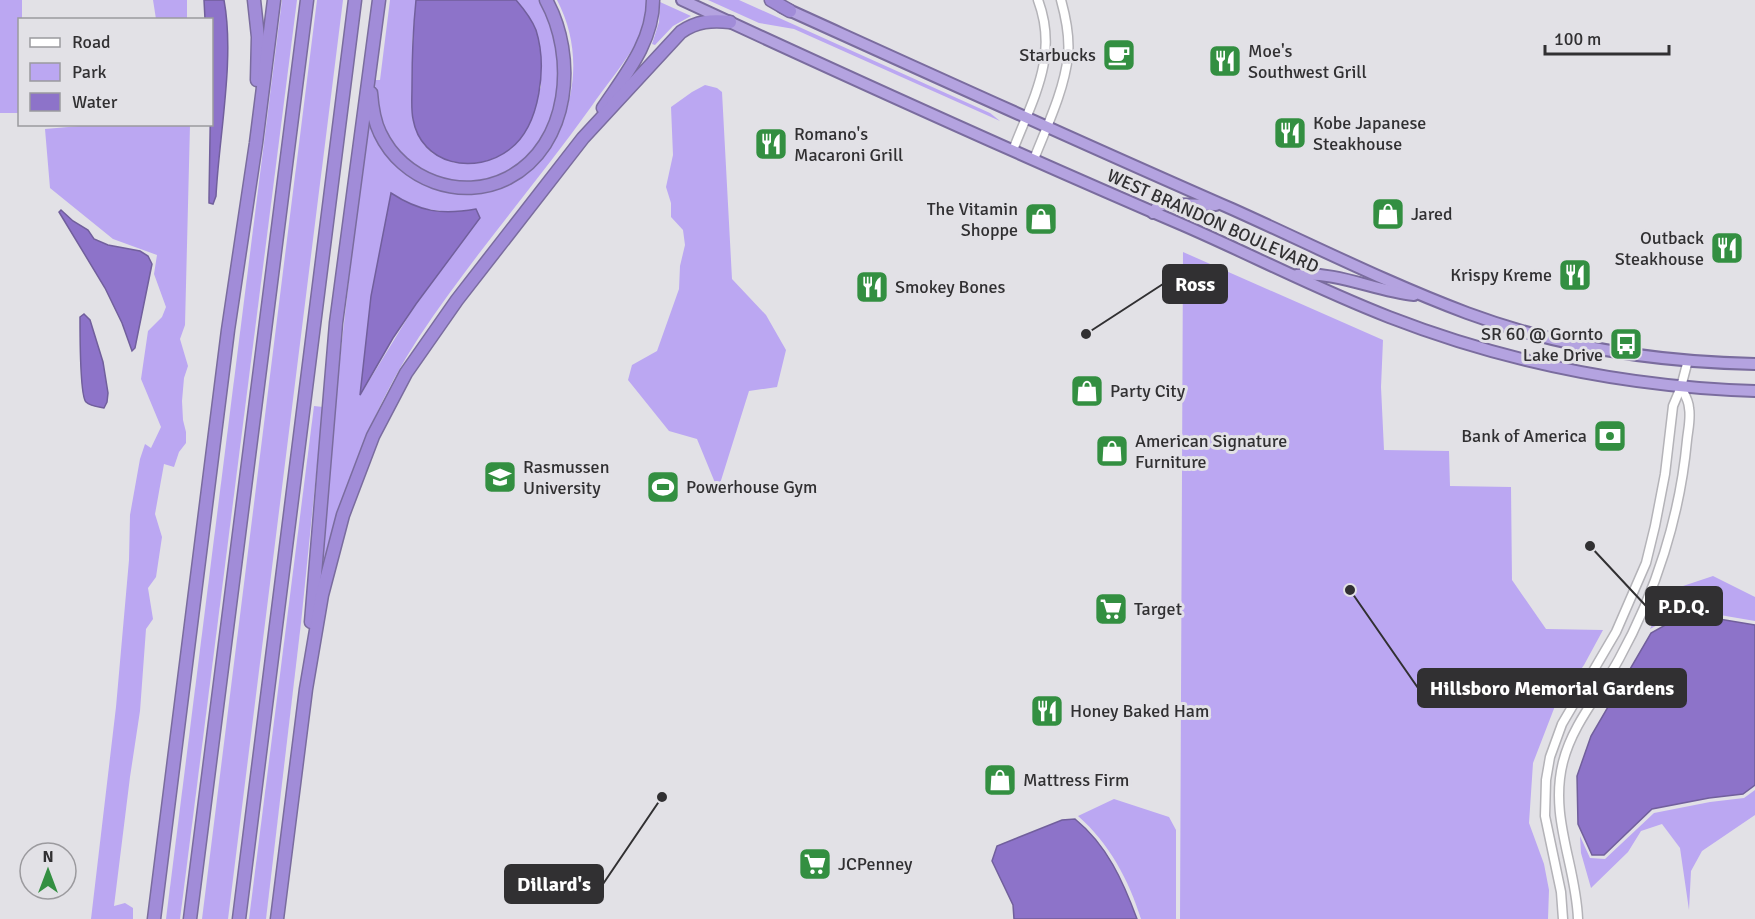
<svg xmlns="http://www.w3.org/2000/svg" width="1755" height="919" font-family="Signika,sans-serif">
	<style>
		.green { fill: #bba7f2; fill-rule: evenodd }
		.water { fill: #8d73c9; stroke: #715f9c; stroke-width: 1.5 }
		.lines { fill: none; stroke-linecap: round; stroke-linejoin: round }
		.tertiary-casing { stroke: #b4b3b8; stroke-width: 11 }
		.trunk-casing { stroke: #7a6c9e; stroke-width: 14 }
		.motorway-casing { stroke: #7a6c9e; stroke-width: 15 }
		.tertiary { stroke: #fff; stroke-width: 8 }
		.trunk { stroke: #b4a3e0; stroke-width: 10 }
		.motorway { stroke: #a18cd8; stroke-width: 12 }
		.labels { text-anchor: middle; stroke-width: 6; stroke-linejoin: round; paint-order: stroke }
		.poi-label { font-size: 18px; fill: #313032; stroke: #e2e1e6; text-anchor: start }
		.street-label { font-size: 18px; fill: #313032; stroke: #e2e1e6 }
		.leader { fill: none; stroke: #313032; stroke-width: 2 }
		.callout-dot { fill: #313032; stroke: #e2e1e6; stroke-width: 2 }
		.callout { fill: #313032; stroke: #313032; stroke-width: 2 }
		.callout-label { font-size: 20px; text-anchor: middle; font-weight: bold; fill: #fff }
	</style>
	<rect width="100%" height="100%" fill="#e2e1e6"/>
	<!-- green -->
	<g class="green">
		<path d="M 0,0 L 22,0 L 22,19 L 20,20 L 19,113 L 0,113 Z"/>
		<path d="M 153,0 L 187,0 L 187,19 L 156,19 Z"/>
		<path d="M 282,0 L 297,0 L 180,919 L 166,919 Z"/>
		<path d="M 317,0 L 343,0 L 228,919 L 202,919 Z"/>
		<path d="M 390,0 L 416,0 L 412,43 L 412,118 L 424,145 L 432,153 L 455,163 L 488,161 L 511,149 L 541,87 L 540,56 L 536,29 L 516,0 L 540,0 C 556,26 562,58 558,88 C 557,95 557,103 555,111 C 553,118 548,125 545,131 C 510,200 412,198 382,126 C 377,112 375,95 375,80 L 380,80 Z"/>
		<path d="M 557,0 L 646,0 C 646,14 645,28 638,40 C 625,63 606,85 591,107 C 535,185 472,257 419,337 C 374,406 344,484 323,563 L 320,562 L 333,420 L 367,121 L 371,122 L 398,166 L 475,191 C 491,182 508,174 524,165 C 531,162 540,158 545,154 C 552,147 557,135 561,126 C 578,84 578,40 557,0 ZM 391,193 C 420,212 444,214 476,209 L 480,218 L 416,304 L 361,394 Z"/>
		<path d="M 708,0 L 739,0 L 990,113 L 1000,121 L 794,29 L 759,23 Z"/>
		<path d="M 660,2 L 691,16 L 673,26 L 655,45 L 652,44 L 659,22 Z"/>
		<path d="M 705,85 L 717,88 L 722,92 L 732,279 L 766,315 L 786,350 L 777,387 L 749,391 L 718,490 L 697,439 L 669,431 L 628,380 L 632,365 L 657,351 L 679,289 L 680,266 L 685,245 L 683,230 L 671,217 L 671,203 L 666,187 L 673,155 L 671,107 L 692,92 Z"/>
		<path d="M 103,124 L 190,125 L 185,325 L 180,339 L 188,366 L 184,378 L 182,401 L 183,420 L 186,432 L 186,443 L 179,452 L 174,467 L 164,464 L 155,514 L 162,537 L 156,577 L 148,588 L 153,619 L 146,629 L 140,711 L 130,777 L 114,906 L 125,903 L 133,908 L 133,919 L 91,919 L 116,707 L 129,560 L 130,515 L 140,459 L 145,444 L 151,448 L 161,427 L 141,379 L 148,331 L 162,317 L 166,307 L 154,274 L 157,255 L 113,239 L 50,188 L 45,129 Z"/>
		<path d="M 1183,252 L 1383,340 L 1381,387 L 1384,450 L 1449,451 L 1450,486 L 1511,487 L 1512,580 L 1546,629 L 1603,630 L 1584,665 L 1555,706 L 1533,763 L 1529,823 L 1544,864 L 1549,890 L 1548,919 L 1180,919 Z"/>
		<path d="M 314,406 L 323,407 L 301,623 L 266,919 L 249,919 Z"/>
		<path d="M 1713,576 L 1755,597 L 1755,621 L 1720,615 L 1676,615 L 1650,629 L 1668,591 Z"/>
		<path d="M 1755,790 L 1755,815 L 1702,851 L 1691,871 L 1689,910 L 1680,848 L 1662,824 L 1641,831 L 1628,852 L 1591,888 L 1581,853 L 1580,836 L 1590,858 L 1605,859 L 1654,813 L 1710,802 L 1744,798 Z"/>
		<path d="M 1114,799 L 1169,817 L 1176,830 L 1176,919 L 1141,919 C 1129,880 1109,843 1078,816 Z"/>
	</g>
	<!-- water -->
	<g class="water">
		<path d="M 204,0 L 224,0 C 235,59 219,135 216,196 L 213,204 L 209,203 L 209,197 L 212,20 L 205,19 Z"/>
		<path d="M 416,0 L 516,0 C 523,8 532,20 536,30 C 547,65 541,125 510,149 C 475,176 421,165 413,119 C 411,109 412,97 412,87 C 412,57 413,29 416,0 Z"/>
		<path d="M 391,193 C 420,212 442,215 476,209 L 480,218 L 416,304 L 393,338 L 360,395 L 371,296 Z"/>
		<path d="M 61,210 L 73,221 L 88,230 L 94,239 L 108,245 L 140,251 L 148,256 L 152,264 L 135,348 L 132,351 L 122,323 L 105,288 L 59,212 Z"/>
		<path d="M 84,314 L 90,320 L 103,362 L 108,393 L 107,402 L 104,408 C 99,407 90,406 86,402 C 80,396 80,331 80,317 Z"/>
		<path d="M 1676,619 L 1719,619 L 1755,625 L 1755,785 L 1743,794 L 1709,798 L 1652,809 L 1604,855 L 1592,855 L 1578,824 L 1577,776 L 1591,736 L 1651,633 Z"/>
		<path d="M 1075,819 C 1107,845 1123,881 1137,919 L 1014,919 L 1013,905 L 992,861 L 997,846 L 1062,820 Z"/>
	</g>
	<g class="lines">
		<!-- tertiary casing -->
		<g class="tertiary-casing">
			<g id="tertiary">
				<path d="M 1013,150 C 1033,98 1059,56 1038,0"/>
				<path d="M 1034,159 C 1047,126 1064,91 1068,56 C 1070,37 1066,18 1061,0"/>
				<path d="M 1563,919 L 1561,892 L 1545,816 L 1546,780 L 1550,757 L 1562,724 L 1616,632 L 1646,563 L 1655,526 L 1665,474 L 1673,406 L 1681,387 L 1688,360"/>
				<path d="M 1578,919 C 1576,865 1549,817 1563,762 C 1573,723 1600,694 1619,659 C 1656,592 1680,516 1687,440 C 1688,430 1691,418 1689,408 C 1689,401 1684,393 1681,387"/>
			</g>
		</g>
		<!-- trunk casing -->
		<g class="trunk-casing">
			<g id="trunk">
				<path d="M 682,0 C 848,77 1015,153 1183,225 C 1252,255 1319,290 1389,317 C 1505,362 1630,387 1755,391"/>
				<path d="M 782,7 C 932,75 1081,143 1232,209 C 1310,244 1387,283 1467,313 C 1558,347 1658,362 1755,364"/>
				<path d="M 1153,213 L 1157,207 L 1165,204 L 1216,205"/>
				<path d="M 1297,275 C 1338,271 1374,291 1414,295"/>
			</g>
		</g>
		<!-- motorway casing -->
		<g class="motorway-casing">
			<g id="motorway">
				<path d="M 254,0 L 258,37 L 257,80"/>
				<path d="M 771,0 L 790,11"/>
				<path d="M 371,93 C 372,106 374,121 380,133 C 402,180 461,202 508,178 C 571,145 577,56 546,0"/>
				<path d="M 603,108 C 625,75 653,42 653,0"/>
				<path d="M 311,622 L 336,323 L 379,0"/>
				<path d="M 154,919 L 228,330 L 256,143 L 274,0"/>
				<path d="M 190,919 L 307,0"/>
				<path d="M 239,919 L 355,0"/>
				<path d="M 277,919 L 306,689 L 322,595 L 343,515 L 373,436 L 406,373 L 457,300 L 583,138 L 681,32 C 697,21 712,20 730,22"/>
			</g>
		</g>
		<!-- tertiary -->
		<use href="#tertiary" class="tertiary"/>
		<!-- trunk -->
		<use href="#trunk" class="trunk"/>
		<!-- motorway -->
		<use href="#motorway" class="motorway"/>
	</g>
	<!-- icons -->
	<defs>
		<g id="cafe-square" transform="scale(1.725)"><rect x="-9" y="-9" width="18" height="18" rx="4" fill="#338f41" stroke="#e2e1e6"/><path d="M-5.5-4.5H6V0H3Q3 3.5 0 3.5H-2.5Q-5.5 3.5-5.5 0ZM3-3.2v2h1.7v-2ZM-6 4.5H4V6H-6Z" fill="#fff"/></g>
		<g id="restaurant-square" transform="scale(1.725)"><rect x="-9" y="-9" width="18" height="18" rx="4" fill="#338f41" stroke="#e2e1e6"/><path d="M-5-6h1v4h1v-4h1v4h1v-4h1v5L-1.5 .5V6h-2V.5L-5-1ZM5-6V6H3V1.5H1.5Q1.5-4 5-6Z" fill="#fff"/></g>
		<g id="shop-square" transform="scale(1.725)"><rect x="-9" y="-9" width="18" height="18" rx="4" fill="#338f41" stroke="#e2e1e6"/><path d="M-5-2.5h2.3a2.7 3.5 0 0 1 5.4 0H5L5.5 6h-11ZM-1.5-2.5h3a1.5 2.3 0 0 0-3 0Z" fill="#fff"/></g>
		<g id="bus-square" transform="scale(1.725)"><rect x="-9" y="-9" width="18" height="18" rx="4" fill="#338f41" stroke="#e2e1e6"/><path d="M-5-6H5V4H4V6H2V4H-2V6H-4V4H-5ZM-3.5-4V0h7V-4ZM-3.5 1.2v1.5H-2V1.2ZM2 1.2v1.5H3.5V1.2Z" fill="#fff"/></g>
		<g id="bank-square" transform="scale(1.725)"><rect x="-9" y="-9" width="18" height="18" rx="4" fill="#338f41" stroke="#e2e1e6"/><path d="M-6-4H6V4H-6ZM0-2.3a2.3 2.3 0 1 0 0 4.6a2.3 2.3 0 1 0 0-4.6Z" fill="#fff"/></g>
		<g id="university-square" transform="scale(1.725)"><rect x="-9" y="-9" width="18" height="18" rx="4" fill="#338f41" stroke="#e2e1e6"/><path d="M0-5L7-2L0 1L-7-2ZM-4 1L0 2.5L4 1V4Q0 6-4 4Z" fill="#fff"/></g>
		<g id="stadium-square" transform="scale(1.725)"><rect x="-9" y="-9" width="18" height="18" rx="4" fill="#338f41" stroke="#e2e1e6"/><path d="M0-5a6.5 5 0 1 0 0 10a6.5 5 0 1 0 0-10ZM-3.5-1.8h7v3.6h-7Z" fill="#fff"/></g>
		<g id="supermarket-square" transform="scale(1.725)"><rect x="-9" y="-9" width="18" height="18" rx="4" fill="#338f41" stroke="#e2e1e6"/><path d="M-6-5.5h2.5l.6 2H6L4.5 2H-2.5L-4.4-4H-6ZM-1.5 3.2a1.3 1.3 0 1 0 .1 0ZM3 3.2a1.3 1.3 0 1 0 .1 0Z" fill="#fff"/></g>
	</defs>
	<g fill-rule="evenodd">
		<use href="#cafe-square" x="1119" y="55"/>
		<use href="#restaurant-square" x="1225" y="61"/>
		<use href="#restaurant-square" x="1290" y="133"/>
		<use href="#restaurant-square" x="771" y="144"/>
		<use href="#shop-square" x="1388" y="214"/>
		<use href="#shop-square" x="1041" y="219"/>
		<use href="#restaurant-square" x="1727" y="248"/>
		<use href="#restaurant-square" x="1575" y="275"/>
		<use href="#restaurant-square" x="872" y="287"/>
		<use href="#bus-square" x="1626" y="344"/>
		<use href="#shop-square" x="1087" y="391"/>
		<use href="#bank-square" x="1610" y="436"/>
		<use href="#shop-square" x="1112" y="451"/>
		<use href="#university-square" x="500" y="477"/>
		<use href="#stadium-square" x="663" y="487"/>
		<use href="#supermarket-square" x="1111" y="609"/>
		<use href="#restaurant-square" x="1047" y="711"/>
		<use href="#shop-square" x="1000" y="780"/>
		<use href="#supermarket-square" x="815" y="864"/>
	</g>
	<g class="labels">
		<!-- poi labels -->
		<g class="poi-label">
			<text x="1248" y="57">Moe's<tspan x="1248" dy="21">Southwest Grill</tspan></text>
			<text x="1096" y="61" text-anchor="end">Starbucks</text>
			<text x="1313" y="129">Kobe Japanese<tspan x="1313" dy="21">Steakhouse</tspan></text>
			<text x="794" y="140">Romano's<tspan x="794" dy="21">Macaroni Grill</tspan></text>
			<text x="1018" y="215" text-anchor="end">The Vitamin<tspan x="1018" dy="21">Shoppe</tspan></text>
			<text x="1411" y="220">Jared</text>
			<text x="1704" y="244" text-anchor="end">Outback<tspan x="1704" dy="21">Steakhouse</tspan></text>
			<text x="1552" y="281" text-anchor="end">Krispy Kreme</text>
			<text x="895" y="293">Smokey Bones</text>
			<text x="1603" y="340" text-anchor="end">SR 60 @ Gornto<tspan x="1603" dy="21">Lake Drive</tspan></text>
			<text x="1110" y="397">Party City</text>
			<text x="1587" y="442" text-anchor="end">Bank of America</text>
			<text x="1135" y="447">American Signature<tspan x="1135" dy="21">Furniture</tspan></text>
			<text x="523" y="473">Rasmussen<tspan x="523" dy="21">University</tspan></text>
			<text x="686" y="493">Powerhouse Gym</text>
			<text x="1134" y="615">Target</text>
			<text x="1070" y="717">Honey Baked Ham</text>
			<text x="1023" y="786">Mattress Firm</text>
			<text x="838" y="870">JCPenney</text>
		</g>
		<!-- street labels -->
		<g class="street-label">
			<text transform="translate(1213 221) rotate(24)" y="6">WEST BRANDON BOULEVARD</text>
		</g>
	</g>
	<!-- callouts -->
	<path class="leader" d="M1086 334L1163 284M1590 546L1646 606M1350 590L1418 688M662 797L603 884"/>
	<g class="callout-dot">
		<circle cx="1086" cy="334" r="6"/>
		<circle cx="1590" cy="546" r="6"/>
		<circle cx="1350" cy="590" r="6"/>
		<circle cx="662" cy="797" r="6"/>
	</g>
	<g class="callout">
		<rect x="1163" y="265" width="64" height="38" rx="6"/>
		<rect x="1646" y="587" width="76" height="38" rx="6"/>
		<rect x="1418" y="669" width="268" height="38" rx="6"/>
		<rect x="505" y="865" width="98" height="38" rx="6"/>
	</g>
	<g class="callout-label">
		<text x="1195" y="291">Ross</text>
		<text x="1684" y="613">P.D.Q.</text>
		<text x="1552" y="695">Hillsboro Memorial Gardens</text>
		<text x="554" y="891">Dillard's</text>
	</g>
	<!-- legend -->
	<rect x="18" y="18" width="195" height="108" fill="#e2e1e6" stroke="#9b9a9e" stroke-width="1.5"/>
	<rect x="30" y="38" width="30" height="9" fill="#ffffff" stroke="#9b9a9e" stroke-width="1.5"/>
	<text x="72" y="48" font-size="18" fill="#313032">Road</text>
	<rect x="30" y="63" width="30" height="18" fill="#bba7f2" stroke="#9b9a9e" stroke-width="1.5"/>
	<text x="72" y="78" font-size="18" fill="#313032">Park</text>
	<rect x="30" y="93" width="30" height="18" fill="#8d73c9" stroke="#9b9a9e" stroke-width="1.5"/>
	<text x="72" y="108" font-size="18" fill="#313032">Water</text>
	<!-- north arrow -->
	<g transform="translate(48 871)"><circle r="28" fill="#e2e1e6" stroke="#9b9a9e" stroke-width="1.5"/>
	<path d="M0-4.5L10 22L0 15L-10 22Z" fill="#338f41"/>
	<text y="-9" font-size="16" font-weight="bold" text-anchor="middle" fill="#313032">N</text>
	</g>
	<!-- scale -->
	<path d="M1545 45v9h124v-9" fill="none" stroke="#313032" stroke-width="3"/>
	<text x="1554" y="45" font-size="18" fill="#313032" stroke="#e2e1e6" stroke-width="4.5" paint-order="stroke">100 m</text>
</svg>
